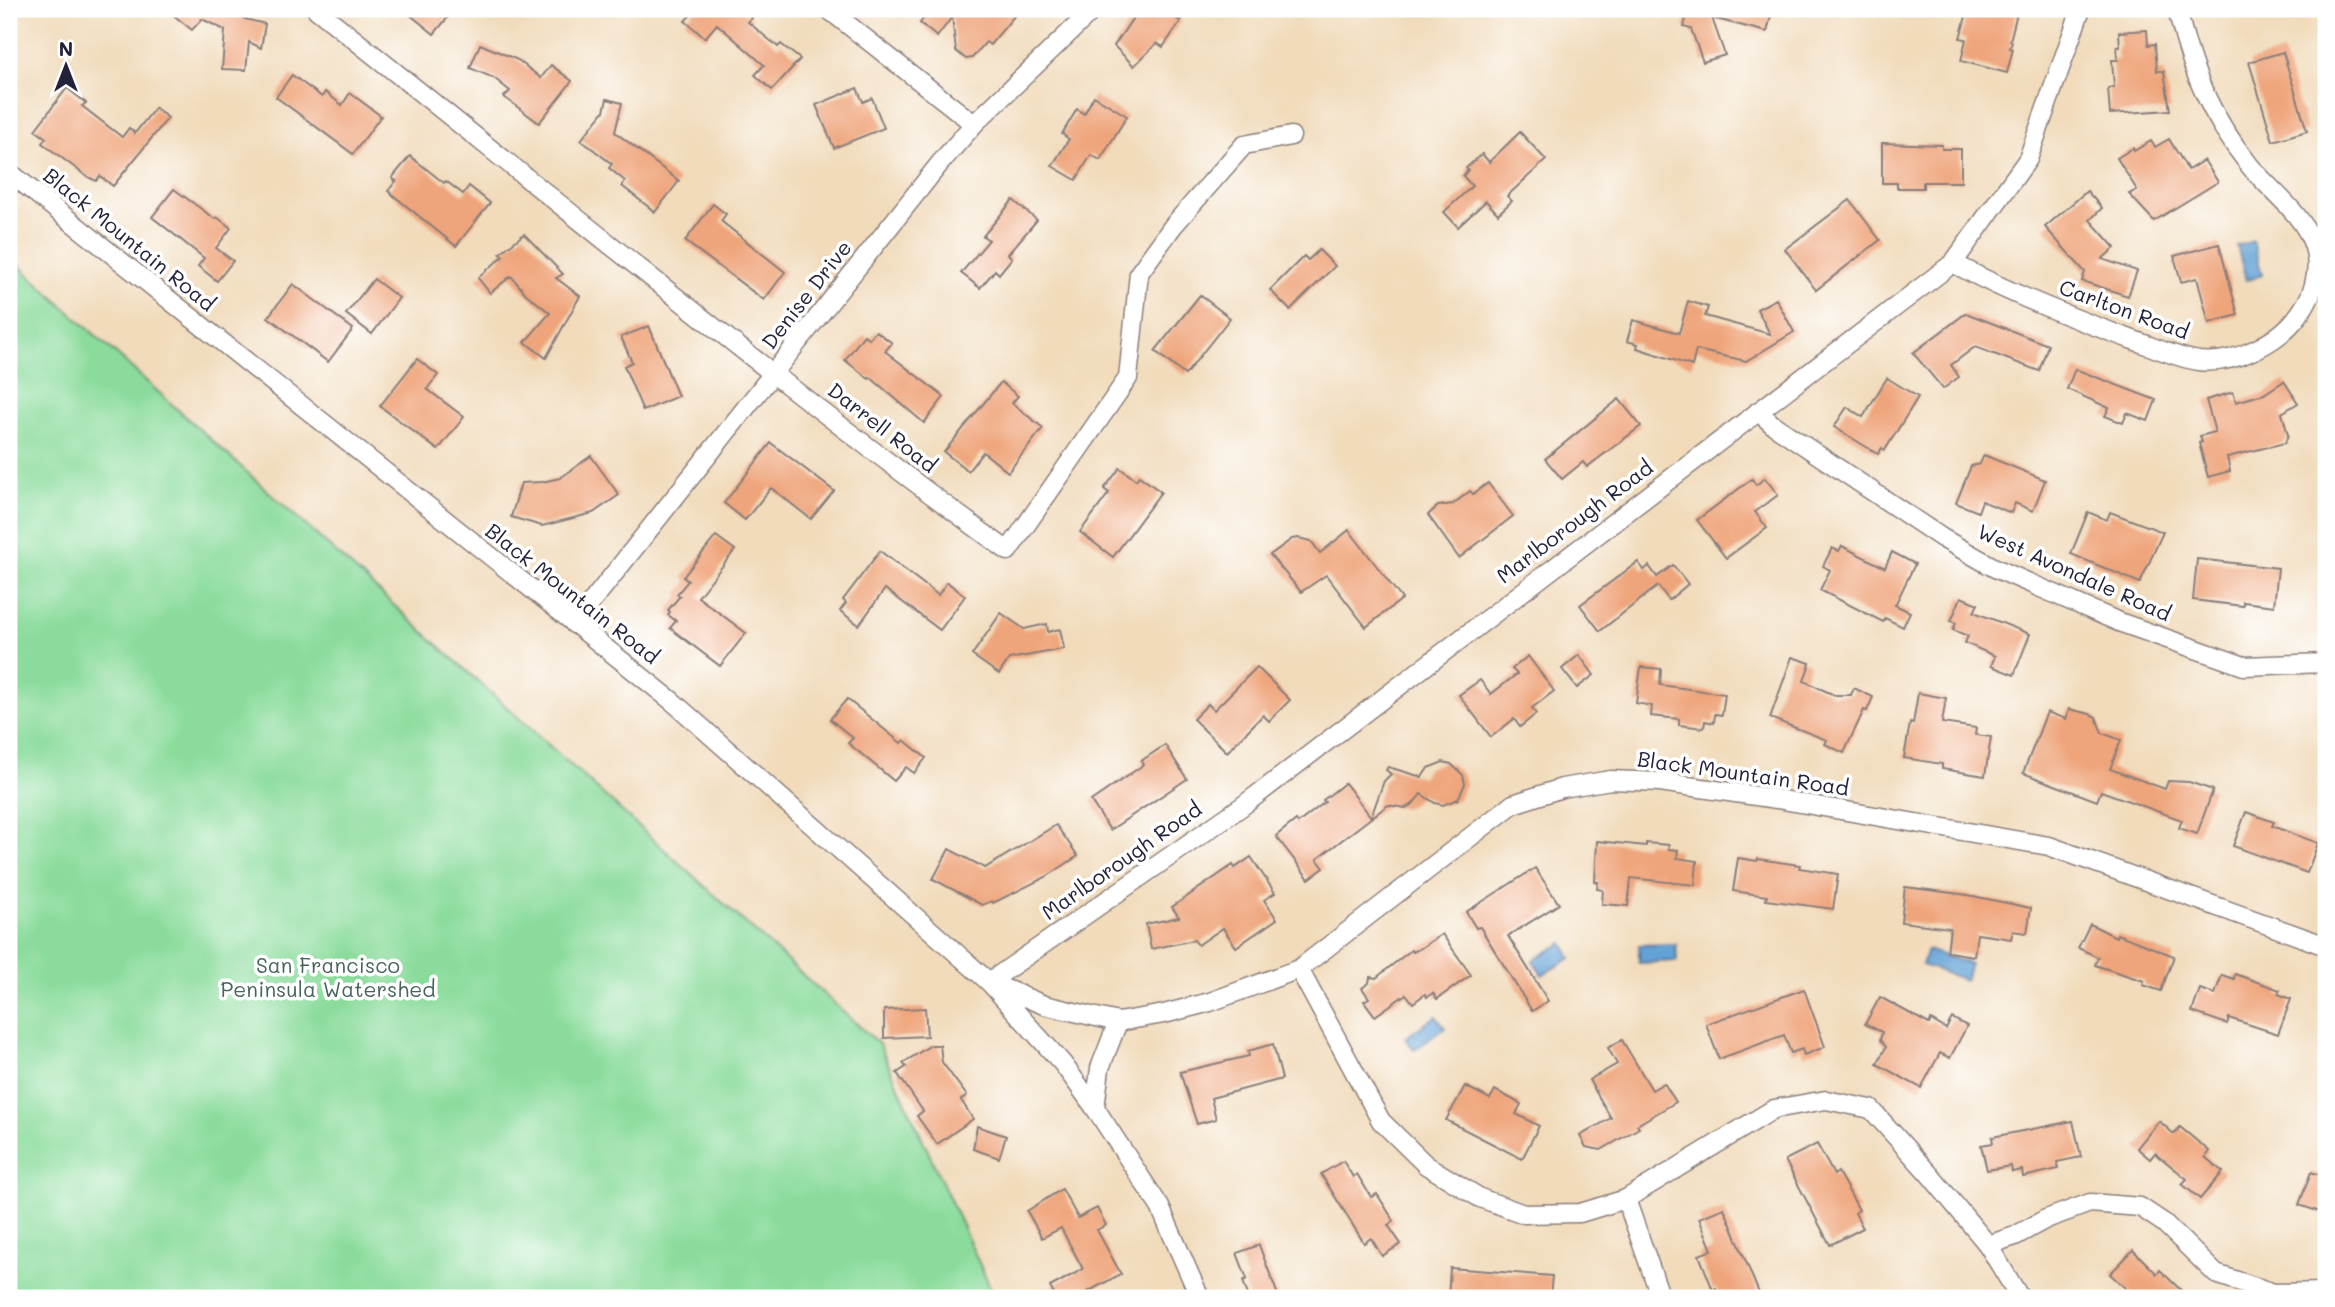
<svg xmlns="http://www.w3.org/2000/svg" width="2335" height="1307" font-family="Mali,sans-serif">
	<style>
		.green { fill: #8bdc9c; stroke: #567f6c; stroke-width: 2 }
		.water { fill: #64a2d6; stroke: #436288; stroke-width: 2 }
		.building { fill: #efa57c }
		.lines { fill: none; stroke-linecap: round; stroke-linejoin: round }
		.minor-casing { stroke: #8a7e7b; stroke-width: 21 }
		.minor { stroke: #fff; stroke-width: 18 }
		.labels { text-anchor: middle; stroke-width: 7; stroke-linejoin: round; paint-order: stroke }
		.street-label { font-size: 21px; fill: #22223b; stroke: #fff }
		.park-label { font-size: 21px; fill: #47635d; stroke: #fff }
	</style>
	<rect width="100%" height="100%" fill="#fff"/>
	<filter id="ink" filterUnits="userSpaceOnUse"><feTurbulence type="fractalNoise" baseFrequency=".0143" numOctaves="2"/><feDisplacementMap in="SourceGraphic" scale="14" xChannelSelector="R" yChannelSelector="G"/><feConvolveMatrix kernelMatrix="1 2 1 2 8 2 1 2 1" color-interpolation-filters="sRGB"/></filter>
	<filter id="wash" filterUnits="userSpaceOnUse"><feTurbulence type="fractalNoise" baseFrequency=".00686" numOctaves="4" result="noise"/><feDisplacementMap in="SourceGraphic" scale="28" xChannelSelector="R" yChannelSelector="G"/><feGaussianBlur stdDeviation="1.57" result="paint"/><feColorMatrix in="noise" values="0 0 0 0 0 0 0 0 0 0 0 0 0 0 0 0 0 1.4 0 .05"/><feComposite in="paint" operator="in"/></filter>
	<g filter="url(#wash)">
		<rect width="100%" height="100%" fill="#f1dbbb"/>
		<!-- green -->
		<path class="green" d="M 9,257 L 879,1044 L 995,1298 L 9,1298 Z"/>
		<!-- water -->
		<g class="water">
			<path d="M 2253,241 L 2262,275 L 2246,280 L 2237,246 Z"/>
			<path d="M 1563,943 L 1571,958 L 1542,975 L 1533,960 Z"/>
			<path d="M 1676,944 L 1677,961 L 1639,963 L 1639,945 Z"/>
			<path d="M 1927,950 L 1970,964 L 1965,980 L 1922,965 Z"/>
			<path d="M 1436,1016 L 1445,1028 L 1414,1050 L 1405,1038 Z"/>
		</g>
		<g id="blocks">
			<!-- building -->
			<g class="building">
				<path d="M 166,9 L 232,9 L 245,19 L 265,24 L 261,48 L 249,42 L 246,70 L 222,69 L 225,30 L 202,19 L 192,30 Z"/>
				<path d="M 403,9 L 455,9 L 434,34 Z"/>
				<path d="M 696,9 L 741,9 L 752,18 L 748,22 L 778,47 L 781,44 L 800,59 L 772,90 L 755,75 L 764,65 L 717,24 L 705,38 L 685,21 Z"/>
				<path d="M 931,9 L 1020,9 L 990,45 L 986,42 L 972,58 L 966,59 L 956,51 L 952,17 L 937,37 L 920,23 Z"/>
				<path d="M 1139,9 L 1184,9 L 1177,19 L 1181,21 L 1163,47 L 1157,43 L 1134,66 L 1114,46 Z"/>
				<path d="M 1688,9 L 1752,9 L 1752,11 L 1771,16 L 1767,32 L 1712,18 L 1725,55 L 1703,62 L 1691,29 L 1684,27 Z"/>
				<path d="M 1968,9 L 2018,9 L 2010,41 L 2012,42 L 2010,48 L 2013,49 L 2007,73 L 1961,61 L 1966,39 L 1960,38 Z"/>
				<path d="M 2147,30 L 2148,45 L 2155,44 L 2157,71 L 2164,71 L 2170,110 L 2110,114 L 2108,88 L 2114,87 L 2112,60 L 2118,60 L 2117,47 L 2120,47 L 2119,32 Z"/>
				<path d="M 480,44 L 518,60 L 541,78 L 551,65 L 572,81 L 539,123 L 504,97 L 510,91 L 494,78 L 470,68 Z"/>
				<path d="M 2283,52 L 2307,131 L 2273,141 L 2249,62 Z"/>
				<path d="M 292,75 L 322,97 L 325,92 L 342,105 L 350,93 L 381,116 L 353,154 L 276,97 Z"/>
				<path d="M 67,88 L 86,103 L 82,106 L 122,137 L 129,128 L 135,133 L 155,108 L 168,118 L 113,186 L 100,176 L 96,181 L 86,176 L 42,143 L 46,138 L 35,130 Z"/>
				<path d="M 857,88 L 863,102 L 872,98 L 884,128 L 834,148 L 816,105 Z"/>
				<path d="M 1094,96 L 1127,116 L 1100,160 L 1091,155 L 1076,180 L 1052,166 L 1069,139 L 1062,134 L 1077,109 L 1084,114 Z"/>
				<path d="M 607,99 L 622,103 L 615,132 L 679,181 L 655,212 L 622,186 L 625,181 L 609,168 L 612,164 L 581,140 L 604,111 Z"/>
				<path d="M 1520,132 L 1546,160 L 1507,196 L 1512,201 L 1498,214 L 1486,201 L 1458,227 L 1444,212 L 1472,186 L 1463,176 L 1468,170 L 1466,168 L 1482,154 L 1489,162 Z"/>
				<path d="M 2169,139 L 2188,170 L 2204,160 L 2218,182 L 2154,221 L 2129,194 L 2137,190 L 2117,158 L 2133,148 L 2134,151 L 2151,141 L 2155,147 Z"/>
				<path d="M 1882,143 L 1942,145 L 1942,149 L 1961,149 L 1961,182 L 1923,182 L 1923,188 L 1897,188 L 1897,183 L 1882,183 Z"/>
				<path d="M 410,156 L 444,183 L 446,181 L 463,194 L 469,186 L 490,203 L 456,246 L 388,191 L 396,181 L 392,178 Z"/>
				<path d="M 174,189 L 215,219 L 217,217 L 231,228 L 216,248 L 233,261 L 217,281 L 198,266 L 204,258 L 152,217 Z"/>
				<path d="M 2087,191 L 2102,208 L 2090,220 L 2115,248 L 2102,259 L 2137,271 L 2128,296 L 2082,281 L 2085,272 L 2045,227 Z"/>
				<path d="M 1013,200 L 1037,220 L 1008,254 L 1012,258 L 999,274 L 995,270 L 980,288 L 961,273 L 989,240 L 983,236 Z"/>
				<path d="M 1850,200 L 1880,240 L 1816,290 L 1785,249 Z"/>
				<path d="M 713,204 L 726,214 L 721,221 L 785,272 L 764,300 L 685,241 Z"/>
				<path d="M 524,234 L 563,274 L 556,278 L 580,296 L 546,358 L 525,342 L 550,313 L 526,294 L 511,276 L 490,293 L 478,278 L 503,256 L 500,253 Z"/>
				<path d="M 2219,244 L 2238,315 L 2209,323 L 2197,278 L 2181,282 L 2174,256 Z"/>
				<path d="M 1319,250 L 1335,266 L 1290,310 L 1270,290 L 1304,256 L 1308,260 Z"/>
				<path d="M 374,279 L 399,298 L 372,334 L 346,314 Z"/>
				<path d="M 293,284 L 353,329 L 328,362 L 268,317 Z"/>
				<path d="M 1200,295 L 1230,318 L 1185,375 L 1155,351 Z"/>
				<path d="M 1776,299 L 1794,332 L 1746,361 L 1696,350 L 1692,366 L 1637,348 L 1638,344 L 1627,341 L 1633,320 L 1679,333 L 1688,301 L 1708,307 L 1705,316 L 1770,334 L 1757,309 Z"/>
				<path d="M 1966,313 L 2048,345 L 2039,371 L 1975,347 L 1951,365 L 1959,377 L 1943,389 L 1913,353 Z"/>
				<path d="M 649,326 L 678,396 L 643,411 L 624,366 L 632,362 L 621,337 Z"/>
				<path d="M 876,331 L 892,343 L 885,351 L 944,397 L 924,423 L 870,377 L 869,379 L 845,360 L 864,335 L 869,339 Z"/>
				<path d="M 417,359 L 438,375 L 427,389 L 464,417 L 438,450 L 380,406 Z"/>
				<path d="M 2075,369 L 2156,400 L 2148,421 L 2127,413 L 2123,423 L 2105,416 L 2109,408 L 2067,389 Z"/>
				<path d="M 1887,378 L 1918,397 L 1885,450 L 1882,448 L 1878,454 L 1834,427 L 1847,407 L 1863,417 Z"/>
				<path d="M 2284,381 L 2298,403 L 2282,413 L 2288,435 L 2285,443 L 2227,457 L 2230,471 L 2208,477 L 2199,443 L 2202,442 L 2200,436 L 2215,432 L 2206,400 L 2233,392 L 2236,402 L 2264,394 Z"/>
				<path d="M 1001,382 L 1018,396 L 1012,403 L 1043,428 L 1008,472 L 983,452 L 968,471 L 944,452 Z"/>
				<path d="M 1619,399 L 1641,426 L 1587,467 L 1583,462 L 1562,479 L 1545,459 Z"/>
				<path d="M 771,443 L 834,491 L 811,519 L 771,488 L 745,520 L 724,503 Z"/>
				<path d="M 1984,455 L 2045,480 L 2033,511 L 2015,503 L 2011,513 L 1982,501 L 1978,512 L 1956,503 L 1971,466 L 1980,464 Z"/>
				<path d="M 591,456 L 619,495 L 593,513 L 542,526 L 511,517 L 521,483 L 542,482 L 560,478 Z"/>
				<path d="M 1120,468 L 1136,480 L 1139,476 L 1161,492 L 1113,557 L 1080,532 L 1109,493 L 1104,489 Z"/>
				<path d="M 1765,478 L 1778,495 L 1755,512 L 1767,528 L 1726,558 L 1697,520 L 1752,479 L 1756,485 Z"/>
				<path d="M 1488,483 L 1513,516 L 1459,558 L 1428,515 L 1438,506 L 1453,504 L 1470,491 L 1473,494 Z"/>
				<path d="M 2088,512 L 2107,520 L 2110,512 L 2163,532 L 2140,583 L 2071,554 Z"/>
				<path d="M 1349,530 L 1402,599 L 1366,627 L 1326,575 L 1301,592 L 1270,555 L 1292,539 L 1298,538 L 1311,541 L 1320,553 Z"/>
				<path d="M 716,536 L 735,550 L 698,597 L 746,633 L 720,666 L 670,628 L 676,621 L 668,615 L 670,612 L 668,610 L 680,596 L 677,594 L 688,581 L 683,577 Z"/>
				<path d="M 1842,546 L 1885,568 L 1892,552 L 1915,564 L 1895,605 L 1910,612 L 1903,627 L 1885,618 L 1883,622 L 1820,590 L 1830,570 L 1823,566 L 1832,548 L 1839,551 Z"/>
				<path d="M 880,551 L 938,595 L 947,582 L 965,596 L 940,630 L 885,589 L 859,625 L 840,611 L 846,603 L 843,600 Z"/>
				<path d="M 2197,559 L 2278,568 L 2274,606 L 2243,602 L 2243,606 L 2193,600 Z"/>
				<path d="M 1638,562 L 1644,570 L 1649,566 L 1657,577 L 1673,565 L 1688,584 L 1669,600 L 1658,586 L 1600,631 L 1580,605 Z"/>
				<path d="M 1961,597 L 1978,604 L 1974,612 L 2030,634 L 2014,675 L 1991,666 L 1995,656 L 1965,643 L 1968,636 L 1953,630 L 1956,623 L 1951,621 Z"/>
				<path d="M 1001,613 L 1024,629 L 1047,624 L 1048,632 L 1060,629 L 1064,649 L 1009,659 L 999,674 L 972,655 Z"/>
				<path d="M 1579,655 L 1594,675 L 1577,688 L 1562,669 Z"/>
				<path d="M 1528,656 L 1554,691 L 1532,708 L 1536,714 L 1520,727 L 1514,719 L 1491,737 L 1459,695 L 1480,680 L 1491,694 L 1517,674 L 1512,669 Z"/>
				<path d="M 1792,657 L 1810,663 L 1804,681 L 1834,695 L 1851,695 L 1854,688 L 1873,697 L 1867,711 L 1864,710 L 1844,753 L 1825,744 L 1827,740 L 1770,718 Z"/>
				<path d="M 1257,667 L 1290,700 L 1269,721 L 1263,715 L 1227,752 L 1193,719 L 1208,704 L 1214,710 Z"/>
				<path d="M 1641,667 L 1661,669 L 1660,685 L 1725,694 L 1722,715 L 1715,714 L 1714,723 L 1705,721 L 1704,728 L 1679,725 L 1679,719 L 1651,716 L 1652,706 L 1636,703 Z"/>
				<path d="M 1918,693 L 1946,698 L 1942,723 L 1976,728 L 1975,735 L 1991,737 L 1985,776 L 1942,769 L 1942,764 L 1904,758 L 1910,723 L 1913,724 Z"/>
				<path d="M 847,699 L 901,743 L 904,740 L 926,758 L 914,773 L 906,767 L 894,781 L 848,743 L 853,738 L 830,719 Z"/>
				<path d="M 2069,709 L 2090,714 L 2096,717 L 2102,733 L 2121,740 L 2110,769 L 2165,789 L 2168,781 L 2189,782 L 2213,790 L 2197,834 L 2179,828 L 2182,820 L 2101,791 L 2097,801 L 2023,773 L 2047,712 L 2066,719 Z"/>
				<path d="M 1165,745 L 1187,779 L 1110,830 L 1091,801 L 1143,765 L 1141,761 Z"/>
				<path d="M 1443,762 L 1451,764 L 1463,775 L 1465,784 L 1458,799 L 1443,805 L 1435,803 L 1421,794 L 1412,805 L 1405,808 L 1388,805 L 1317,859 L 1324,868 L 1309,879 L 1276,836 L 1296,820 L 1298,823 L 1325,802 L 1323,800 L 1345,783 L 1371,817 L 1384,781 L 1391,774 L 1386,770 L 1388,767 L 1422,777 L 1428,768 Z"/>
				<path d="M 2246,812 L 2274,822 L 2272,826 L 2318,843 L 2307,873 L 2233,846 Z"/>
				<path d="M 1056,825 L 1078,856 L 1046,877 L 993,903 L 992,901 L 982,905 L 933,879 L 949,849 L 985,868 Z"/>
				<path d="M 1597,841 L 1646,846 L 1646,843 L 1669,845 L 1668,849 L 1678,850 L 1677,858 L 1697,861 L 1695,885 L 1631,878 L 1628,906 L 1602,904 L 1603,890 L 1597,889 L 1598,882 L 1595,882 Z"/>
				<path d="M 1251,857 L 1275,893 L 1264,900 L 1277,919 L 1236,947 L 1223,928 L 1198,945 L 1194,940 L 1151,949 L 1146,924 L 1179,917 L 1172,907 L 1233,865 L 1235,868 Z"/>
				<path d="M 1738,858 L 1757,861 L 1758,859 L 1800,865 L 1799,868 L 1838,874 L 1833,909 L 1766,900 L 1767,896 L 1733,891 Z"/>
				<path d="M 1535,868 L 1559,904 L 1508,936 L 1548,1001 L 1532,1011 L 1480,927 L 1476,928 L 1466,912 Z"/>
				<path d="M 1905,887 L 1968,895 L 2031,908 L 2027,933 L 2013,931 L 2011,939 L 1977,934 L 1974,956 L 1947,952 L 1950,928 L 1901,922 Z"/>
				<path d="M 2090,924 L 2116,937 L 2117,934 L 2174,956 L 2161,991 L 2143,985 L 2144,981 L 2095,965 L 2098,957 L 2078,948 Z"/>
				<path d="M 1442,934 L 1471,975 L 1437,999 L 1433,993 L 1427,997 L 1425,994 L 1413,1003 L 1406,994 L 1375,1016 L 1364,1001 L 1369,998 L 1362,988 L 1369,983 L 1370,977 L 1376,978 L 1411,950 L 1413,952 L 1421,948 Z"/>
				<path d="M 2235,974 L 2280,990 L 2278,994 L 2291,999 L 2278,1034 L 2229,1018 L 2227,1024 L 2192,1012 L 2200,989 L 2215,994 L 2222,975 L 2234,979 Z"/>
				<path d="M 1804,989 L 1825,1047 L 1804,1055 L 1802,1049 L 1791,1053 L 1784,1035 L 1719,1059 L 1706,1024 Z"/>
				<path d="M 1880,997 L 1929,1024 L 1931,1020 L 1946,1029 L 1952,1018 L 1967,1026 L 1950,1058 L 1940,1053 L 1921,1088 L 1877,1064 L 1886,1047 L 1880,1040 L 1882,1032 L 1865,1024 Z"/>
				<path d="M 925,1008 L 927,1036 L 884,1038 L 884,1010 Z"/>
				<path d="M 1622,1040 L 1652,1090 L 1664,1083 L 1676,1102 L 1637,1125 L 1639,1128 L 1601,1150 L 1586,1147 L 1580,1136 L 1611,1118 L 1589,1080 L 1617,1064 L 1608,1048 Z"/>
				<path d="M 1273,1044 L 1282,1079 L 1211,1098 L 1216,1119 L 1197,1124 L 1180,1072 L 1249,1056 L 1248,1051 Z"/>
				<path d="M 931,1045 L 940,1045 L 942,1062 L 967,1096 L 961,1100 L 973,1119 L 937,1144 L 917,1116 L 923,1111 L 897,1073 L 906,1067 L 903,1063 Z"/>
				<path d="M 1465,1086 L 1490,1099 L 1495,1090 L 1521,1104 L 1516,1114 L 1539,1126 L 1522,1159 L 1446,1120 Z"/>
				<path d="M 2073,1121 L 2081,1157 L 2057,1162 L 2058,1169 L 2023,1177 L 2022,1170 L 2012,1172 L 2011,1166 L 1987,1170 L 1981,1145 L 1993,1143 L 1992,1137 Z"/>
				<path d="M 2159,1121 L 2174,1134 L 2180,1127 L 2209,1151 L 2205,1157 L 2223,1172 L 2200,1199 L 2182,1184 L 2187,1179 L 2155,1153 L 2150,1159 L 2137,1148 Z"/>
				<path d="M 977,1126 L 1006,1136 L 999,1158 L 973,1149 Z"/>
				<path d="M 1817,1144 L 1834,1175 L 1838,1172 L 1859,1210 L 1855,1213 L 1863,1228 L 1830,1245 L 1785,1160 Z"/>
				<path d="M 1343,1161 L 1353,1177 L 1357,1174 L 1371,1197 L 1377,1194 L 1394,1221 L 1388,1225 L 1401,1244 L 1382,1256 L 1371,1238 L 1364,1243 L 1321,1174 Z"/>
				<path d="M 2311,1172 L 2326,1177 L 2326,1214 L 2299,1205 Z"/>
				<path d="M 1062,1189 L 1078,1218 L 1097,1208 L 1106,1225 L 1097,1230 L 1121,1274 L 1076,1298 L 1056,1298 L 1050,1287 L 1083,1269 L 1061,1228 L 1042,1238 L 1027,1211 Z"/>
				<path d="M 1724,1208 L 1761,1298 L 1720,1298 L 1716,1288 L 1713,1290 L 1699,1255 L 1712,1250 L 1699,1218 Z"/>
				<path d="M 1259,1245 L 1279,1298 L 1249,1298 L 1243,1281 L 1247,1279 L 1237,1253 Z"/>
				<path d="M 2133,1250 L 2157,1274 L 2160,1270 L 2189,1298 L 2136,1298 L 2110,1274 Z"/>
				<path d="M 1450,1268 L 1552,1276 L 1550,1298 L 1448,1298 Z"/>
			</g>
		</g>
	</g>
	<g filter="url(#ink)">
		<use href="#blocks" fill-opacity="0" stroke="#8a7e7b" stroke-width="2"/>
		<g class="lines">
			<!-- minor casing -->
			<g class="minor-casing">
				<g id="minor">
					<path d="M 316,9 C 545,191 771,379 1008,551 L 1128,378 L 1139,273 L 1173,226 L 1244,145 L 1291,136"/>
					<path d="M 828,9 L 974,124"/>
					<path d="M 9,172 L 672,701 L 989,982 L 1044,1005 L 1118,1022 L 1164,1014 L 1210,1002 L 1299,969 L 1513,804 L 1562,788 L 1611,780 L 1660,782 L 1777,799 L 2049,846 L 2326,946"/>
					<path d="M 1953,263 C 2010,294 2072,318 2133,340 C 2154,347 2177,358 2199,361 C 2235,365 2280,342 2300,313 C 2316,291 2322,264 2311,239 C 2300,212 2268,188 2250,166 C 2209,114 2192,72 2177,9"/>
					<path d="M 1758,411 L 1772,424 L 1942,538 L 1995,568 L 2119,622 L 2244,666 L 2326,663"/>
					<path d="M 574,624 L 941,162 L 974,124 L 1094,9"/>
					<path d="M 1299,969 L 1381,1121 L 1426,1165 L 1480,1198 L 1524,1214 L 1580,1213 L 1626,1199 L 1774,1109 L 1826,1100 L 1871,1109 L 1930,1175 L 1988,1245 L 2020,1298"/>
					<path d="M 1095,1108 L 1100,1068 L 1118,1022"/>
					<path d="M 1626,1199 L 1661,1298"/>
					<path d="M 1988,1245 L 2015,1236 L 2046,1219 L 2090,1203 L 2140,1207 L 2164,1223 L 2216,1274 L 2274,1293 L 2326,1292"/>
					<path d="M 1200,1298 L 1160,1207 L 1095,1108 L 1063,1064 L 989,982 L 1241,807 L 1953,263 L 2028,159 L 2081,9"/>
				</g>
			</g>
			<!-- minor -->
			<use href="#minor" class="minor"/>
		</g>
	</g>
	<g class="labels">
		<!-- street labels -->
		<g class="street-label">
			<text transform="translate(129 240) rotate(39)" y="7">Black Mountain Road</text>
			<text transform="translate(807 295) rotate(-52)" y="7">Denise Drive</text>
			<text transform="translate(2124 310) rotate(20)" y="7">Carlton Road</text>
			<text transform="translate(882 428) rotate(38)" y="7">Darrell Road</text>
			<text transform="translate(1575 522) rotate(-37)" y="7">Marlborough Road</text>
			<text transform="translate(2074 573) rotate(24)" y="7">West Avondale Road</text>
			<text transform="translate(572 594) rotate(38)" y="7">Black Mountain Road</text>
			<text transform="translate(1743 774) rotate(8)" y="7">Black Mountain Road</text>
			<text transform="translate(1122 861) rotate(-35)" y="7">Marlborough Road</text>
		</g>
		<!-- park labels -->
		<g class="park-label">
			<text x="328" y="973">San Francisco<tspan x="328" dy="24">Peninsula Watershed</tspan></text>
		</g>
	</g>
	<!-- margin -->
	<rect width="2335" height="1307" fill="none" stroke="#fff" stroke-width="35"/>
	<!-- north arrow -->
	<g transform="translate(66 66)" stroke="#ffffff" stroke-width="5" paint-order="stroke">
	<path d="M0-5L12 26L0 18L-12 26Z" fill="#22223b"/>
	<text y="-10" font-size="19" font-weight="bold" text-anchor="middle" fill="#22223b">N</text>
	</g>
</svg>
